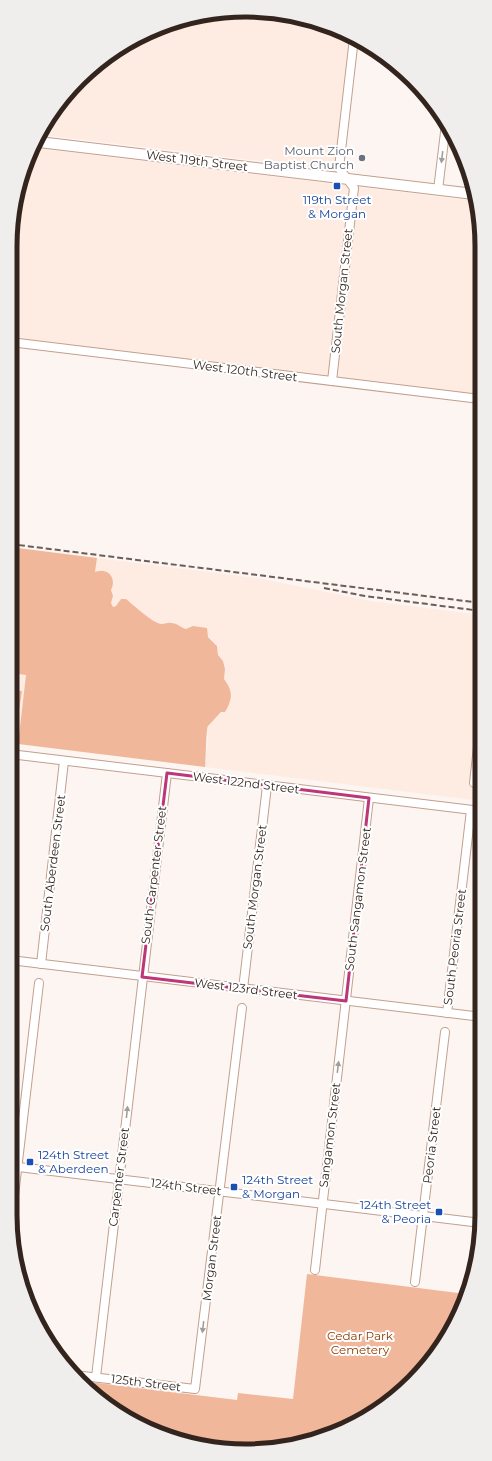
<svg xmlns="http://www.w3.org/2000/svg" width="492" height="1461" font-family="Montserrat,sans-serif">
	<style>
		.built { fill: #feece3 }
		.green { fill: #f1b79a }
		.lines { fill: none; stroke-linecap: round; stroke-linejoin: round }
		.minor-casing { stroke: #c39f8e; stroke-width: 10 }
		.tertiary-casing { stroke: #c39f8e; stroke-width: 12 }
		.minor { stroke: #fff; stroke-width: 8 }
		.tertiary { stroke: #fff; stroke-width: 10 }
		.rail { stroke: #6b5e58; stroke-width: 2; stroke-dasharray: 6 3; stroke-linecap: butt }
		.oneway { fill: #a39d9a }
		.marked { fill: none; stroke: #bd3677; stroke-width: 3; stroke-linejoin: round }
		.worship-dot { fill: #6b7280; stroke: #fff; stroke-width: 1.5 }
		.transit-dot { fill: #1a4fb4; stroke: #fff; stroke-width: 1.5 }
		.labels { text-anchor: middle; stroke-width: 4; stroke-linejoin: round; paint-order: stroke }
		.worship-label { font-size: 12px; fill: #5b616d; stroke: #fff; text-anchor: end }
		.street-label { font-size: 12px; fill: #33251e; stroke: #fff }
		.transit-label { font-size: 12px; fill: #164399; stroke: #fff; text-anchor: start }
		.park-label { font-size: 12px; fill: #8c3b03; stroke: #fff }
		.rim { fill: none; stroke: #33251e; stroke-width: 5 }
	</style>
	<rect width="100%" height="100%" fill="#fdf5f2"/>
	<!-- built -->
	<g class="built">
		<path d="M 215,12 L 307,18 L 352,37 L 336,170 L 43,135 L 59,103 L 128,42 Z"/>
		<path d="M 36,148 L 476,201 L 480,215 L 480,398 L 10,341 L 10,246 L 18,185 Z"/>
		<path d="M 97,558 L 263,579 L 371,601 L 481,615 L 481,801 L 205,767 L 208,737 L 207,731 L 209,725 L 221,712 L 225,712 L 231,701 L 224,679 L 225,669 L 223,661 L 218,655 L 217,646 L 212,639 L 193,626 L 186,629 L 177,624 L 162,624 L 156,622 L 133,607 L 130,602 L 119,603 L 113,607 L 111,603 L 113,596 L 106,572 L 101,570 L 95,572 Z"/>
		<path d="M 10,673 L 26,675 L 18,744 L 10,743 Z"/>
	</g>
	<!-- green -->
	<g class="green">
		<path d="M 10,547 L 97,558 L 95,572 C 108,567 117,578 111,590 L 113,596 L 111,603 L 113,607 L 116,606 L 121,599 L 126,599 C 132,604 153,623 161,624 C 165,624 168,622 171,623 C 177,623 180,627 186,629 L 193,626 L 207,628 L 208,637 L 217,646 L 218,655 L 223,661 L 225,669 L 224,679 C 233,691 233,699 225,712 L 221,712 C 219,714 210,724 208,726 C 206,729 206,760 205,767 L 18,744 L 26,675 L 10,673 Z"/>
		<path d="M 10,690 L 22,691 L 19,711 L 14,710 L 13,714 L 10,713 Z"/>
		<path d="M 307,1274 L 466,1294 L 442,1346 L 377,1411 L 307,1443 L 215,1449 L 141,1427 L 81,1381 L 237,1400 L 238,1393 L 293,1399 Z"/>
	</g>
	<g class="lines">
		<!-- minor casing -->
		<g class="minor-casing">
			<g id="minor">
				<path d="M 438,190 L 446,124"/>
				<path d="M 10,342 L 480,399"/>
				<path d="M 332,381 L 354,188 L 339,168 L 354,38"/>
				<path d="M 10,754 L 481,811"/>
				<path d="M 474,783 L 481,720"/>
				<path d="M 10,960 L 482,1017"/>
				<path d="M 41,964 L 64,761"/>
				<path d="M 243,989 L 267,786"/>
				<path d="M 447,1013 L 471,810"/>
				<path d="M 10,1166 L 481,1223"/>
				<path d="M 11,1221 L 39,983"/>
				<path d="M 315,1270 L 369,798"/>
				<path d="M 415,1282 L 445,1032"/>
				<path d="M 74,1375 L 195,1389 L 242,1008"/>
				<path d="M 96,1377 L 167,773"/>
			</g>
		</g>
		<!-- tertiary casing -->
		<g class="tertiary-casing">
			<path id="tertiary" d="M 39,142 L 474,194"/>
		</g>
		<!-- minor -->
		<use href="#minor" class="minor"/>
		<!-- tertiary -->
		<use href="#tertiary" class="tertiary"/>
		<!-- rail -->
		<g class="rail">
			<path d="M 10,544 L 481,603"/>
			<path d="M 324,588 L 365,596 L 481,611"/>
		</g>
	</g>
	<!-- one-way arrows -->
	<defs><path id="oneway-solid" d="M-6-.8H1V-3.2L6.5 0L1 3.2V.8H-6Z"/></defs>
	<g class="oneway">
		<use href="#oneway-solid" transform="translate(442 157) rotate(97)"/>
		<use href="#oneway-solid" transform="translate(338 1067) rotate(-83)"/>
		<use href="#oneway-solid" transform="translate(127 1112) rotate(-84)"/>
		<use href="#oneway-solid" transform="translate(203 1327) rotate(97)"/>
	</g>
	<!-- marked area -->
	<path class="marked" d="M 167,773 L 369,798 L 346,1001 L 142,977 Z"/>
	<!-- markers -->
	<circle class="worship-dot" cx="362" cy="158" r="4"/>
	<g class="transit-dot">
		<rect x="333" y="182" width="8" height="8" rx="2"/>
		<rect x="26" y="1158" width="8" height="8" rx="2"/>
		<rect x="230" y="1183" width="8" height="8" rx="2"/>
		<rect x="435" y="1208" width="8" height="8" rx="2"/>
	</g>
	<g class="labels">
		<!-- worship labels -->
		<g class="worship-label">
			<text x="354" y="155">Mount Zion<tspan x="354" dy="14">Baptist Church</tspan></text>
		</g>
		<!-- street labels -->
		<g class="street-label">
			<text transform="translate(197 161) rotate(7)" y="4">West 119th Street</text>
			<text transform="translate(342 291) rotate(-84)" y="4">South Morgan Street</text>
			<text transform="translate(245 371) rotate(7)" y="4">West 120th Street</text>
			<text transform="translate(246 783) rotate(7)" y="4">West 122nd Street</text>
			<text transform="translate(53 863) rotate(-83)" y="4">South Aberdeen Street</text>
			<text transform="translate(154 875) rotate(-83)" y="4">South Carpenter Street</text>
			<text transform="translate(255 887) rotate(-83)" y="4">South Morgan Street</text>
			<text transform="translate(358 899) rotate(-83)" y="4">South Sangamon Street</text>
			<text transform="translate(455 947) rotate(-83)" y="4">South Peoria Street</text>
			<text transform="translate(246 989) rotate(7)" y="4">West 123rd Street</text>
			<text transform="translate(330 1135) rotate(-83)" y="4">Sangamon Street</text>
			<text transform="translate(432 1145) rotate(-83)" y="4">Peoria Street</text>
			<text transform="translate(119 1177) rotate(-83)" y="4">Carpenter Street</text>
			<text transform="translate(186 1187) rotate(7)" y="4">124th Street</text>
			<text transform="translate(212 1258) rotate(-83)" y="4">Morgan Street</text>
			<text transform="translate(146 1383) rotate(7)" y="4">125th Street</text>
		</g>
		<!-- transit labels -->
		<g class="transit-label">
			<text x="337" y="204" text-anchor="middle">119th Street<tspan x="337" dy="14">&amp; Morgan</tspan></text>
			<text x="38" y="1159">124th Street<tspan x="38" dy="14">&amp; Aberdeen</tspan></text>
			<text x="242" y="1184">124th Street<tspan x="242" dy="14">&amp; Morgan</tspan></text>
			<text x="431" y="1209" text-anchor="end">124th Street<tspan x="431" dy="14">&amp; Peoria</tspan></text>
		</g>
		<!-- park labels -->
		<g class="park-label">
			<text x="360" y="1340">Cedar Park<tspan x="360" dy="14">Cemetery</tspan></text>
		</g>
	</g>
	<!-- crop -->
	<path d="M0 0H492V1461H0ZM246 17H246A229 229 0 0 1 475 246V1215A229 229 0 0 1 246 1444H246A229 229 0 0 1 17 1215V246A229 229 0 0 1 246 17Z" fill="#efeeed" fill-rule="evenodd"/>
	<path class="rim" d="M246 17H246A229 229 0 0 1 475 246V1215A229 229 0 0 1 246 1444H246A229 229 0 0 1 17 1215V246A229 229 0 0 1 246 17Z"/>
</svg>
